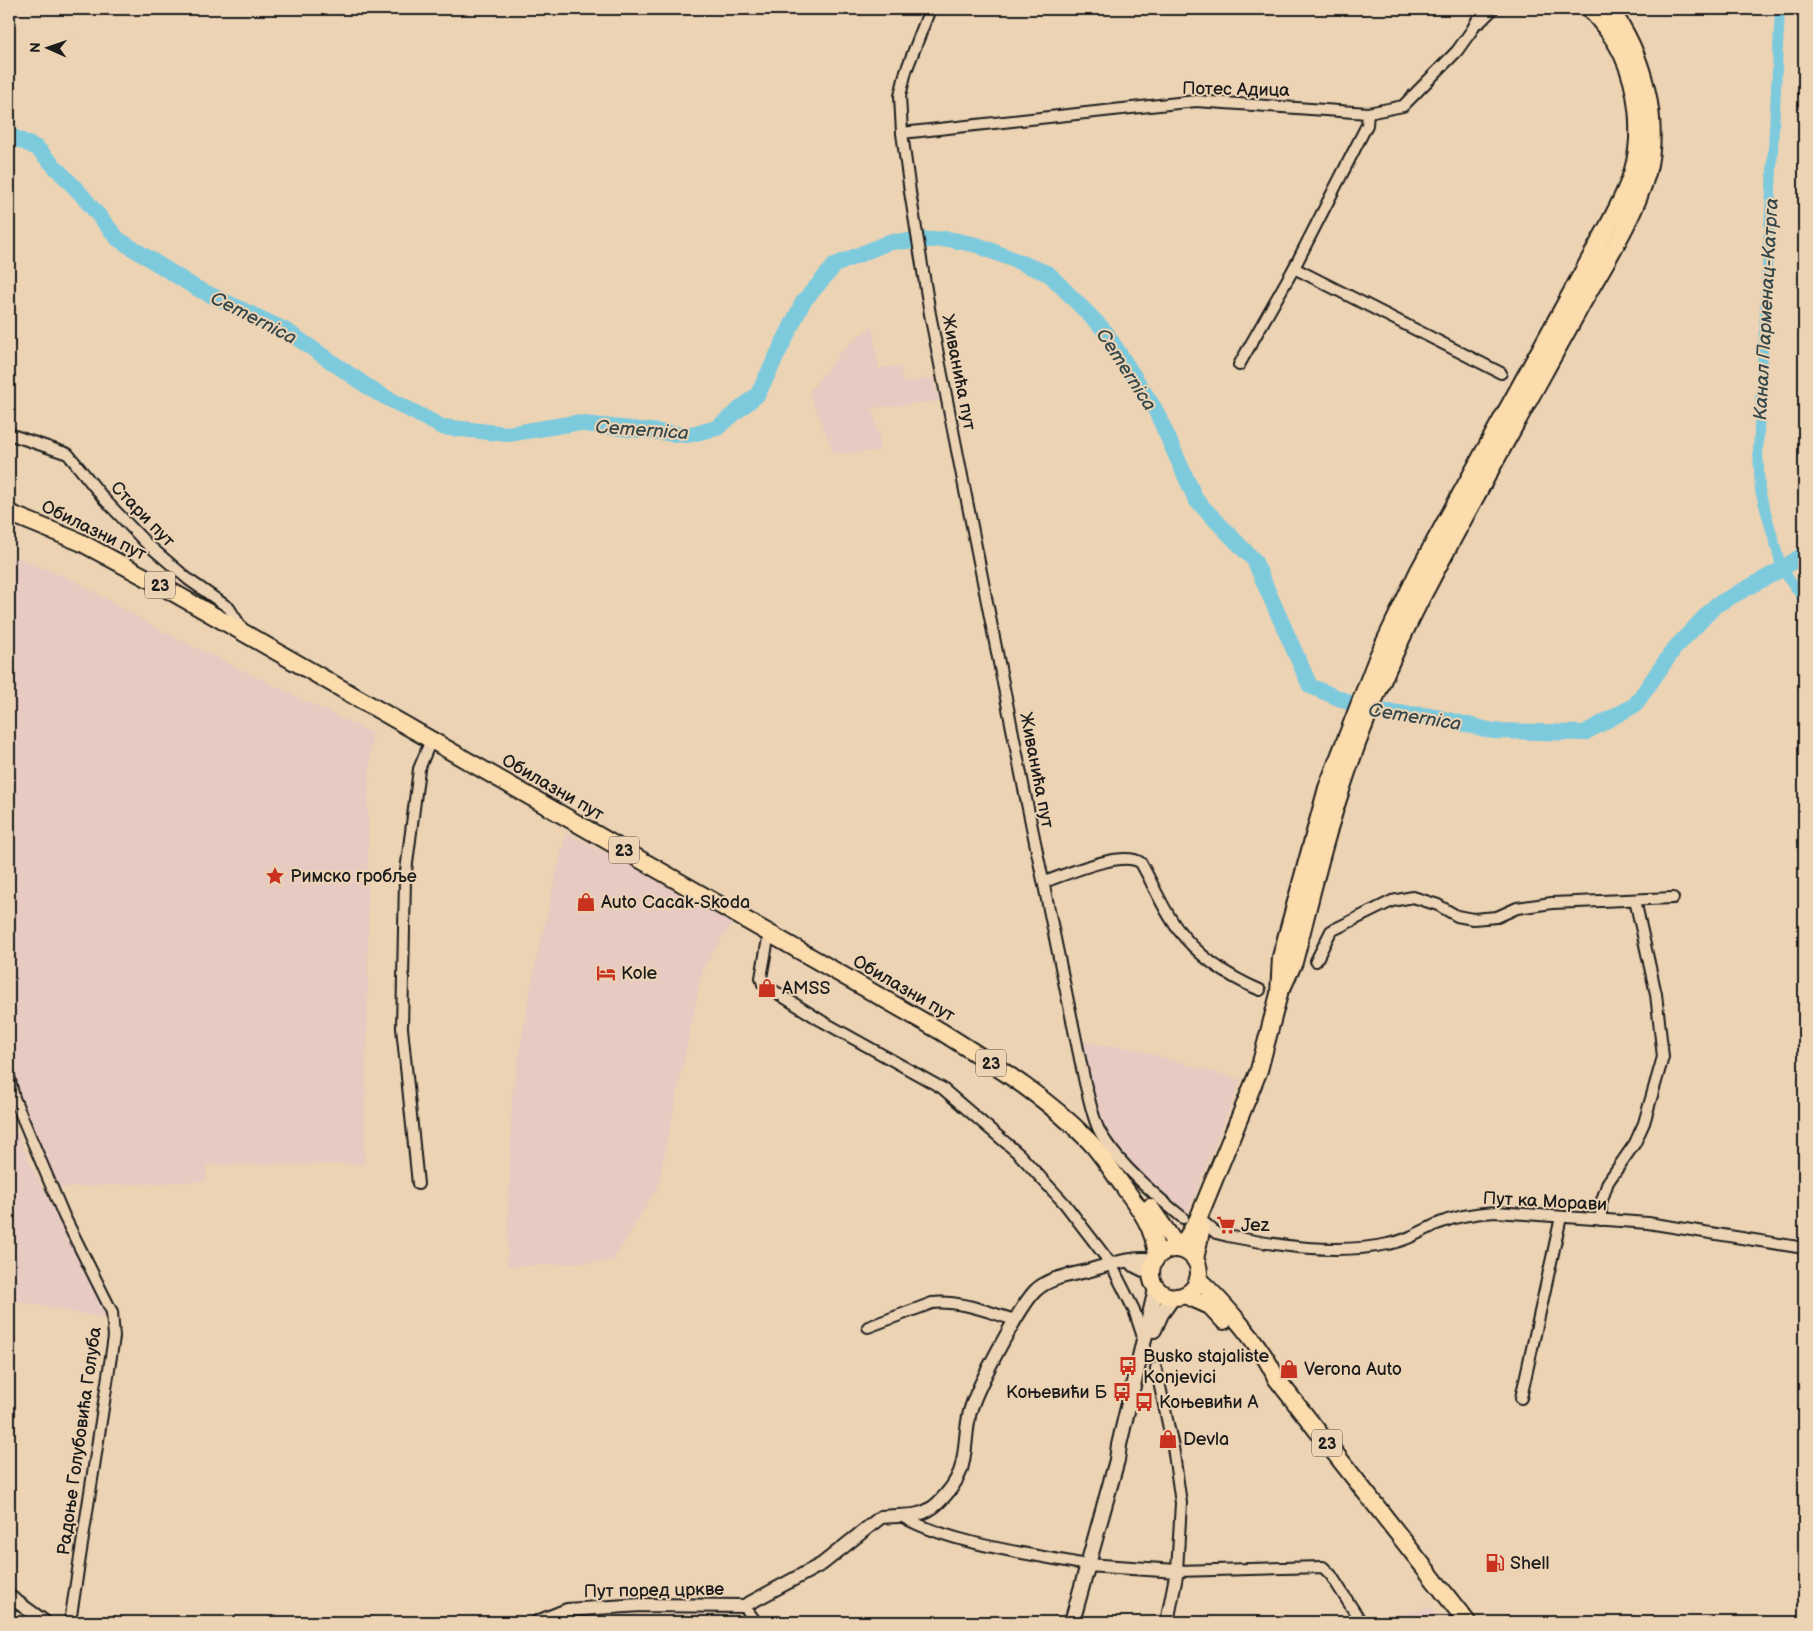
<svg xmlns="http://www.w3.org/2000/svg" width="1813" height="1631" font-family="'Balsamiq Sans',sans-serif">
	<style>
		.built { fill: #e7cac1 }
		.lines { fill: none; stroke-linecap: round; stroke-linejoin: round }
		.canal { stroke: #7ecadd; stroke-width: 10 }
		.river { stroke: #7ecadd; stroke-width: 16 }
		.minor-casing { stroke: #1c1c1c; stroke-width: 14 }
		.tertiary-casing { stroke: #1c1c1c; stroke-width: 16 }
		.secondary-casing { stroke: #1c1c1c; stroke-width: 18 }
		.primary-casing { stroke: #1c1c1c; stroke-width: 20 }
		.minor { stroke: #ecd3b4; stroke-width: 10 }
		.tertiary { stroke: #ecd3b4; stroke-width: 12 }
		.secondary { stroke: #ecd3b4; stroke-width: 14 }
		.primary { stroke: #fcdcac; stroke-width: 16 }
		.labels { text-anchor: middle; stroke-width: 4; stroke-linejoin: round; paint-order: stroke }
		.shield { fill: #ecd3b4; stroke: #5a534a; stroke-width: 1 }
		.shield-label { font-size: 16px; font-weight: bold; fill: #1c1c1c }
		.street-label { font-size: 18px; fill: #1c1c1c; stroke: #ecd3b4 }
		.poi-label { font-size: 18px; fill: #1c1c1c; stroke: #ecd3b4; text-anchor: start }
		.water-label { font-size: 19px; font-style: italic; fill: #34484c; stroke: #ecd3b4 }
	</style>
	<rect width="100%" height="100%" fill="#ecd3b4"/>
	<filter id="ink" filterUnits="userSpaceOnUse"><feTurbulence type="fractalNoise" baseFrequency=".02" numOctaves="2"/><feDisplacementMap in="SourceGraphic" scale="10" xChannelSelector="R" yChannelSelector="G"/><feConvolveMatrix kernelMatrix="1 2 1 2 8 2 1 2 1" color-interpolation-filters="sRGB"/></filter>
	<g filter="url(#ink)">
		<!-- built -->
		<g class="built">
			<path d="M 872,327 L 879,368 L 900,366 L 903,383 L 933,378 L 940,401 L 872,408 L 880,439 L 880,451 L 834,454 L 809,392 L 840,353 L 857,337 Z"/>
			<path d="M 9,554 L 77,582 L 162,631 L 372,733 L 368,797 L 368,988 L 364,1164 L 207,1165 L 206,1181 L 54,1188 L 9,1074 Z"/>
			<path d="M 566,832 L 734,921 L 703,968 L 658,1186 L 613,1261 L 507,1267 L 512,1095 L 532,979 Z"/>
			<path d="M 1079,1041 L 1134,1049 L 1241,1080 L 1186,1217 L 1132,1169 L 1104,1135 Z"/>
			<path d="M 9,1114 L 28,1159 L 111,1319 L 9,1300 Z"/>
			<path d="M 1430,1607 L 1441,1622 L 1371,1622 Z"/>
		</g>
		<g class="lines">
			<!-- canal -->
			<path class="canal" d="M 1780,9 L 1758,450 L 1760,491 L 1782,569 L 1804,600"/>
			<!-- river -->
			<path class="river" d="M 9,135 L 37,148 L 80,193 L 118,239 L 196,288 L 287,331 L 374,391 L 442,427 L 508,434 L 575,423 L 687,435 L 717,428 L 758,394 L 803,302 L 835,265 L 889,242 L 948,239 L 977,245 L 1049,274 L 1105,331 L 1156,411 L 1196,500 L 1254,560 L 1310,686 L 1367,710 L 1432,716 L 1493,731 L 1584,733 L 1635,705 L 1674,649 L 1716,605 L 1782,569 L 1804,554"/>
			<!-- minor casing -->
			<g class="minor-casing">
				<g id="minor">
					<path d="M 930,9 L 906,71 L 900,96 L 902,133 L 910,192 L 930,314 L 1024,789 L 1085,1083 C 1089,1098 1092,1114 1098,1128 C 1112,1158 1157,1197 1183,1218"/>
					<path d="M 1480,22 L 1493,9"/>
					<path d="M 902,133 L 1196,101 L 1368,113 L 1403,106 L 1457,51 L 1472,30 L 1483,9"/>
					<path d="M 1294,268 L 1501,373"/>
					<path d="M 1239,365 L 1294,268 L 1367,125 L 1368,113"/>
					<path d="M 9,434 L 68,454 L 105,500 L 146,543 L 189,580 L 229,608 L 243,630"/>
					<path d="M 1044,882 C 1065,875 1123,849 1141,863 C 1153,884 1163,909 1177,928 C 1198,956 1229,977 1260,990"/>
					<path d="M 769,933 L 761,978 L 763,984 L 820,1020 L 942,1088 L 1019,1154 L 1065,1204 L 1111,1264 L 1134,1310 L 1144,1340"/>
					<path d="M 1316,961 L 1331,931 L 1392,901 L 1413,897 L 1438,905 L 1457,916 L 1473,919 L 1497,917 L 1517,908 L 1552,903 L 1673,898"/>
					<path d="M 9,1076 L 14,1098 L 64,1216 L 112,1312 L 114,1337 L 70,1622"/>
					<path d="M 418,1184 L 402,1028 L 405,879 L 419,769 L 431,740"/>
					<path d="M 1199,1218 L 1216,1233 L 1228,1236 C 1279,1246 1336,1255 1388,1244 C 1406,1241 1420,1232 1437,1224 C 1456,1216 1476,1213 1496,1212 L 1648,1223 L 1804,1248"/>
					<path d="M 1601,1220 L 1601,1203 L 1608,1182 L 1635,1143 L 1644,1123 L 1663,1057 L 1656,994 L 1635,900"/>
					<path d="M 868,1327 L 932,1303 C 960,1300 988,1312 1015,1320"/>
					<path d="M 1156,1368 L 1173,1447 L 1181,1503 L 1177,1571 L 1323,1567 L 1331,1575 L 1361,1622"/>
					<path d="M 1521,1398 L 1561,1217"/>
					<path d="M 903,1517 C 952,1544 1030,1554 1087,1565"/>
					<path d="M 744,1606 L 756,1622"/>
				</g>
			</g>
			<!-- tertiary casing -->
			<g class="tertiary-casing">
				<g id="tertiary">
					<path d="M 1131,1262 L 1135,1266 L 1151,1274"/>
					<path d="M 1087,1565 L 1177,1571 L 1167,1622"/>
					<path d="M 9,1596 L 45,1622"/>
					<path d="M 537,1622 L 567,1610 L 641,1605 L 744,1606 L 822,1564 L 881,1517 C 902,1514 920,1520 938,1503 C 970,1472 962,1454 969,1416 C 973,1393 1019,1308 1035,1291 C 1048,1278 1070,1275 1087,1271 C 1108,1265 1133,1256 1154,1260"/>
				</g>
			</g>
			<!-- secondary casing -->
			<g class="secondary-casing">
				<g id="secondary">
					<path d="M 1154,1330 L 1161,1314 L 1173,1297"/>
					<path d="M 1072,1622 L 1117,1460 L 1119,1445 L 1156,1289"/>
				</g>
			</g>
			<!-- primary casing -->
			<g class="primary-casing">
				<g id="primary">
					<path d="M 9,513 L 80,542 L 160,585 L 942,1032 C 992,1064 1044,1095 1086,1138 C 1100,1151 1111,1170 1123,1186 C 1140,1209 1154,1227 1157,1256"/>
					<path d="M 1283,986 L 1294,962 C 1309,905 1322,846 1341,790 C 1365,716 1397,643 1434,574 C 1480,487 1529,400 1577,313 C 1601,268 1633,222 1647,173 C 1661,119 1642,52 1610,9"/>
					<path d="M 1150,1207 L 1179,1249"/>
					<circle cx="1175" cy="1273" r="24"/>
					<path d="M 1180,1249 L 1198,1219 L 1259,1070 L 1279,994 L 1281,957 L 1327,788 L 1378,656 L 1419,570 L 1608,226 C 1617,208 1628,189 1633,170 C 1643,135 1638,88 1623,56 C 1615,38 1602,23 1590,9"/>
					<path d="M 1195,1259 L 1201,1231 L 1198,1219"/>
					<path d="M 1198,1279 C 1223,1302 1263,1347 1276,1378 L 1467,1622"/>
					<path d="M 1185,1295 L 1210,1306 L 1224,1321"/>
				</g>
			</g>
			<!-- minor -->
			<use href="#minor" class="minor"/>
			<!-- tertiary -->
			<use href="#tertiary" class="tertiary"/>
			<!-- secondary -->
			<use href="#secondary" class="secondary"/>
			<!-- primary -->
			<use href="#primary" class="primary"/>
		</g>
	</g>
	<!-- icons -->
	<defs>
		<g id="sight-bare" transform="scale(1.5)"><path d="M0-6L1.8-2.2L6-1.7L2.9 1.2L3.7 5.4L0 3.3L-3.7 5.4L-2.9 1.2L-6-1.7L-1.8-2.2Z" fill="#c8321e" stroke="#ecd3b4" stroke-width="2.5" paint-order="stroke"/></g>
		<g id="shop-bare" transform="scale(1.5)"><path d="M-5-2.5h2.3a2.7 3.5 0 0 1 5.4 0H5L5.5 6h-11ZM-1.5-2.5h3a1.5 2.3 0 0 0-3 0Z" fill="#c8321e" stroke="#ecd3b4" stroke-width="2.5" paint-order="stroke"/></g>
		<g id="hotel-bare" transform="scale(1.5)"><path d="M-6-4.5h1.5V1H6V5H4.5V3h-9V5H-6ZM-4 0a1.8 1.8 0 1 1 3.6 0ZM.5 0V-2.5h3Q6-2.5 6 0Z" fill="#c8321e" stroke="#ecd3b4" stroke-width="2.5" paint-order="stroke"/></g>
		<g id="supermarket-bare" transform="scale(1.5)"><path d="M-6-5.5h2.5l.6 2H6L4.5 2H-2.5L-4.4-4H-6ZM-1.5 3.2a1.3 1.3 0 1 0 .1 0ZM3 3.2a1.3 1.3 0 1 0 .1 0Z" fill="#c8321e" stroke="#ecd3b4" stroke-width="2.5" paint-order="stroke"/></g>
		<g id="bus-bare" transform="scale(1.5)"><path d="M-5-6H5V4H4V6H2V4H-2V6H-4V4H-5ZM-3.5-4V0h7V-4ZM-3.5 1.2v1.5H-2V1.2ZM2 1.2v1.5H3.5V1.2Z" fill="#c8321e" stroke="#ecd3b4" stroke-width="2.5" paint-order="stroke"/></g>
		<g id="fuel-bare" transform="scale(1.5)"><path d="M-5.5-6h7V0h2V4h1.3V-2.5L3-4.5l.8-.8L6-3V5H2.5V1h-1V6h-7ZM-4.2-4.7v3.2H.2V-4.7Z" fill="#c8321e" stroke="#ecd3b4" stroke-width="2.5" paint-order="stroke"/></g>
	</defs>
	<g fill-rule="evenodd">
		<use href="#sight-bare" x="275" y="876"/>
		<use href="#shop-bare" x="586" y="902"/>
		<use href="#hotel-bare" x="606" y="973"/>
		<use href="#shop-bare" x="767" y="988"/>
		<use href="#supermarket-bare" x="1226" y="1225"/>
		<use href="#bus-bare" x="1128" y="1366"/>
		<use href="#shop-bare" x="1289" y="1369"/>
		<use href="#bus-bare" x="1122" y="1392"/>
		<use href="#bus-bare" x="1144" y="1402"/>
		<use href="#shop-bare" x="1168" y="1439"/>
		<use href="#fuel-bare" x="1495" y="1563"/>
	</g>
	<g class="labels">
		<!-- shield labels -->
		<g class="shield">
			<rect x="145" y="571.5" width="30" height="27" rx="4"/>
			<rect x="609" y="836.5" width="30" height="27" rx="4"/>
			<rect x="976" y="1049.5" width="30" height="27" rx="4"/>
			<rect x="1312" y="1429.5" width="30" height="27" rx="4"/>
		</g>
		<g class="shield-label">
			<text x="160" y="591">23</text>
			<text x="624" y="856">23</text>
			<text x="991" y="1069">23</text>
			<text x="1327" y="1449">23</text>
		</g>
		<!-- street labels -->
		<g class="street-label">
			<text transform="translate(1236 89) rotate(1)" y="6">Потес Адица</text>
			<text transform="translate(959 372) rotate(79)" y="6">Живанића пут</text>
			<text transform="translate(143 514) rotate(46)" y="6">Стари пут</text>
			<text transform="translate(94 530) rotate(26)" y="6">Обилазни пут</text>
			<text transform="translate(1037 770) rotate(79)" y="6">Живанића пут</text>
			<text transform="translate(553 787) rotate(30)" y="6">Обилазни пут</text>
			<text transform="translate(904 988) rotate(30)" y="6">Обилазни пут</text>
			<text transform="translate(1545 1201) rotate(3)" y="6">Пут ка Морави</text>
			<text transform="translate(79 1441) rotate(-82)" y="6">Радоње Голубовића Голуба</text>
			<text transform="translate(654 1590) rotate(-1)" y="6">Пут поред цркве</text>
		</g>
		<!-- poi labels -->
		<g class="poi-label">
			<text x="290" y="882">Римско гробље</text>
			<text x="601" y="908">Auto Cacak-Skoda</text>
			<text x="621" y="979">Kole</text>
			<text x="782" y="994">AMSS</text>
			<text x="1241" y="1231">Jez</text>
			<text x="1143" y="1362">Busko stajaliste<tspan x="1143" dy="21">Konjevici</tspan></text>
			<text x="1304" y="1375">Verona Auto</text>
			<text x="1107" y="1398" text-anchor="end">Коњевићи Б</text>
			<text x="1159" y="1408">Коњевићи А</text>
			<text x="1183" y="1445">Devla</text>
			<text x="1510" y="1569">Shell</text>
		</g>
		<!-- water labels -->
		<g class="water-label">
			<text transform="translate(1765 309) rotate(-87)" y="7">Канал Парменац-Катрга</text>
			<text transform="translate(254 317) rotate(27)" y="7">Cemernica</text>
			<text transform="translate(1127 369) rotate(57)" y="7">Cemernica</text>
			<text transform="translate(642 429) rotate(4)" y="7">Cemernica</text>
			<text transform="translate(1415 716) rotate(9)" y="7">Cemernica</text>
		</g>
	</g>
	<!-- margin -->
	<rect width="1813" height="1631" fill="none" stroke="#ecd3b4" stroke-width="30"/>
	<rect x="15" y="15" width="1783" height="1601" fill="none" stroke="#1c1c1c" stroke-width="2" filter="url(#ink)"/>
	<!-- north arrow -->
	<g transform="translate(48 48) rotate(272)" stroke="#ecd3b4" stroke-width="4" paint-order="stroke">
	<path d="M0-4L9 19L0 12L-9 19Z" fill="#1c1c1c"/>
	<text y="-8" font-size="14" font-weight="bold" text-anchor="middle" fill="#1c1c1c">N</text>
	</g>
</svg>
